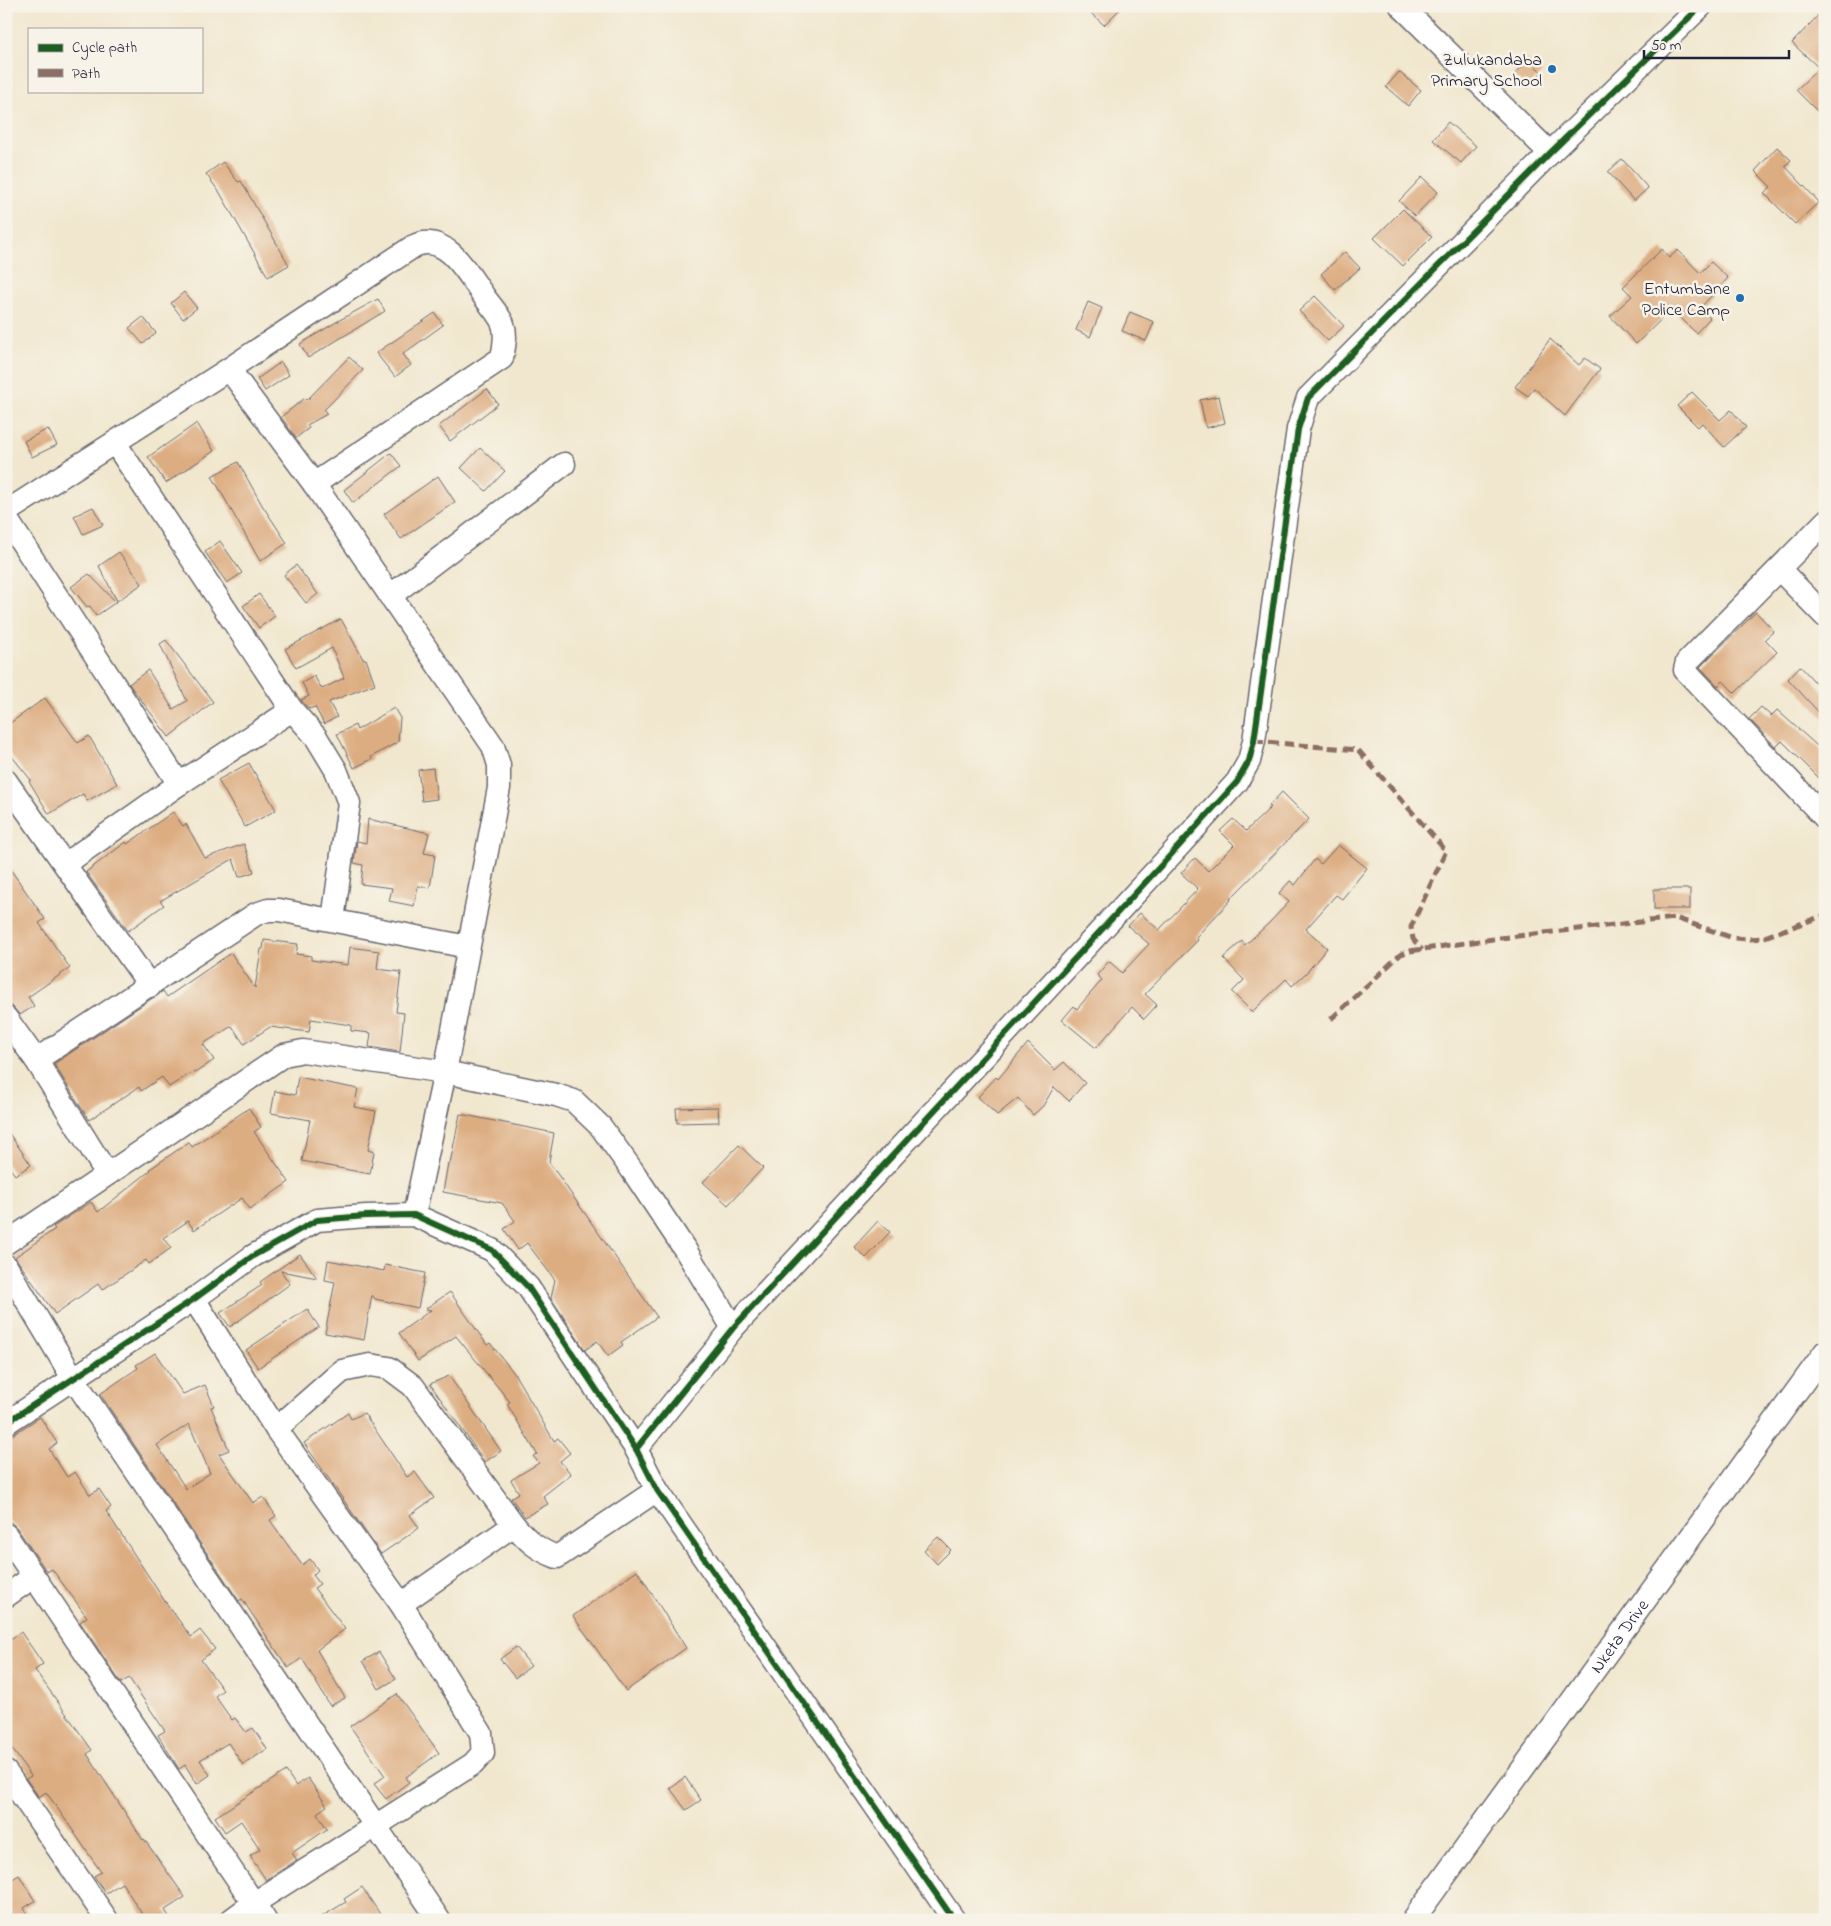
<svg xmlns="http://www.w3.org/2000/svg" width="1831" height="1926" font-family="'Indie Flower',sans-serif">
	<style>
		.building { fill: #ddad82; fill-rule: evenodd }
		.lines { fill: none; stroke-linecap: round; stroke-linejoin: round }
		.street-casing { stroke: #6a676e; stroke-width: 25 }
		.street { stroke: #fff; stroke-width: 22 }
		.quiet { stroke: #8d6e63; stroke-width: 5; stroke-dasharray: 10 5; stroke-linecap: butt }
		.cycleway-casing { stroke: #f7f3e8; stroke-width: 9 }
		.cycleway { stroke: #1b5e20; stroke-width: 6 }
		.poi-dot { fill: #1f6fb2; stroke: #f7f3e8; stroke-width: 2 }
		.labels { text-anchor: middle; stroke-width: 5; stroke-linejoin: round; paint-order: stroke }
		.poi-label { font-size: 18px; fill: #22223b; stroke: #f7f3e8; text-anchor: end }
		.street-label { font-size: 18px; fill: #22223b; stroke: #f7f3e8 }
	</style>
	<rect width="100%" height="100%" fill="#f7f3e8"/>
	<filter id="ink" filterUnits="userSpaceOnUse"><feTurbulence type="fractalNoise" baseFrequency=".02" numOctaves="2"/><feDisplacementMap in="SourceGraphic" scale="10" xChannelSelector="R" yChannelSelector="G"/><feConvolveMatrix kernelMatrix="1 2 1 2 8 2 1 2 1" color-interpolation-filters="sRGB"/></filter>
	<filter id="wash" filterUnits="userSpaceOnUse"><feTurbulence type="fractalNoise" baseFrequency=".0096" numOctaves="4" result="noise"/><feDisplacementMap in="SourceGraphic" scale="20" xChannelSelector="R" yChannelSelector="G"/><feGaussianBlur stdDeviation="1.12" result="paint"/><feColorMatrix in="noise" values="0 0 0 0 0 0 0 0 0 0 0 0 0 0 0 0 0 1.4 0 .05"/><feComposite in="paint" operator="in"/></filter>
	<g filter="url(#wash)">
		<rect width="100%" height="100%" fill="#f1e7ce"/>
		<g id="blocks">
			<!-- building -->
			<g class="building">
				<path d="M 1083,6 L 1123,6 L 1104,25 Z"/>
				<path d="M 1825,8 L 1825,119 L 1796,90 L 1819,68 L 1792,43 Z"/>
				<path d="M 1528,60 L 1542,72 L 1528,88 L 1513,76 Z"/>
				<path d="M 1399,72 L 1421,90 L 1408,106 L 1386,87 Z"/>
				<path d="M 1448,122 L 1476,146 L 1461,163 L 1433,140 Z"/>
				<path d="M 1777,147 L 1791,160 L 1785,166 L 1819,202 L 1795,224 L 1764,193 L 1771,187 L 1755,171 Z"/>
				<path d="M 1622,159 L 1648,188 L 1634,201 L 1608,172 Z"/>
				<path d="M 223,162 L 238,182 L 241,181 L 289,265 L 268,277 L 220,193 L 206,174 Z"/>
				<path d="M 1422,177 L 1438,192 L 1415,216 L 1399,201 Z"/>
				<path d="M 1403,209 L 1432,237 L 1403,266 L 1374,238 Z"/>
				<path d="M 1662,249 L 1669,258 L 1678,250 L 1700,273 L 1711,262 L 1728,278 L 1700,308 L 1710,318 L 1696,333 L 1672,309 L 1636,344 L 1610,316 L 1632,296 L 1623,287 Z"/>
				<path d="M 1345,252 L 1360,268 L 1335,290 L 1321,274 Z"/>
				<path d="M 184,292 L 197,308 L 183,319 L 171,303 Z"/>
				<path d="M 1315,296 L 1344,326 L 1328,341 L 1299,311 Z"/>
				<path d="M 378,299 L 385,311 L 308,358 L 300,344 L 338,321 Z"/>
				<path d="M 1088,302 L 1102,308 L 1090,337 L 1076,330 Z"/>
				<path d="M 1130,312 L 1154,322 L 1146,341 L 1122,331 Z"/>
				<path d="M 435,313 L 443,325 L 403,354 L 411,365 L 395,377 L 376,353 Z"/>
				<path d="M 143,317 L 156,333 L 143,344 L 129,328 Z"/>
				<path d="M 1550,339 L 1579,365 L 1585,358 L 1600,369 L 1565,416 L 1534,388 L 1528,396 L 1515,387 Z"/>
				<path d="M 349,357 L 363,370 L 324,410 L 327,414 L 307,425 L 309,428 L 296,438 L 281,417 L 305,398 L 307,400 Z"/>
				<path d="M 281,362 L 289,375 L 265,391 L 257,379 Z"/>
				<path d="M 487,389 L 498,404 L 450,441 L 439,426 Z"/>
				<path d="M 1692,392 L 1720,420 L 1731,410 L 1746,427 L 1724,447 L 1702,423 L 1698,427 L 1677,406 Z"/>
				<path d="M 1219,396 L 1225,423 L 1206,428 L 1200,400 Z"/>
				<path d="M 197,423 L 214,451 L 166,483 L 148,457 Z"/>
				<path d="M 48,429 L 57,445 L 32,457 L 24,441 Z"/>
				<path d="M 480,448 L 505,471 L 486,491 L 461,468 Z"/>
				<path d="M 391,453 L 401,466 L 353,503 L 344,490 Z"/>
				<path d="M 238,462 L 262,505 L 287,543 L 260,561 L 212,476 Z"/>
				<path d="M 438,476 L 455,502 L 401,539 L 384,514 Z"/>
				<path d="M 93,507 L 103,525 L 83,534 L 74,516 Z"/>
				<path d="M 220,541 L 242,573 L 227,583 L 205,552 Z"/>
				<path d="M 119,552 L 142,584 L 117,601 L 99,566 Z"/>
				<path d="M 296,565 L 318,594 L 306,603 L 284,575 Z"/>
				<path d="M 89,574 L 116,602 L 96,616 L 90,606 L 87,607 L 71,587 Z"/>
				<path d="M 259,594 L 275,616 L 259,628 L 243,606 Z"/>
				<path d="M 1756,612 L 1774,631 L 1765,639 L 1777,652 L 1735,693 L 1723,681 L 1718,686 L 1700,667 Z"/>
				<path d="M 341,619 L 363,659 L 366,659 L 375,684 L 329,702 L 337,717 L 324,724 L 315,707 L 309,709 L 301,700 L 309,696 L 302,683 L 314,676 L 322,689 L 344,678 L 332,648 L 296,668 L 285,649 Z"/>
				<path d="M 166,640 L 213,702 L 169,737 L 129,684 L 148,670 L 173,709 L 187,701 L 160,644 Z"/>
				<path d="M 1800,666 L 1825,693 L 1825,719 L 1788,679 Z"/>
				<path d="M 45,698 L 78,743 L 89,736 L 117,784 L 87,801 L 83,794 L 49,814 L 29,781 L 31,780 L 6,749 L 6,726 Z"/>
				<path d="M 1761,707 L 1771,716 L 1777,710 L 1825,753 L 1825,784 L 1782,741 L 1776,747 L 1749,719 Z"/>
				<path d="M 394,708 L 400,718 L 398,742 L 371,757 L 372,759 L 354,768 L 337,734 L 355,725 L 357,730 Z"/>
				<path d="M 249,763 L 276,810 L 245,827 L 218,780 Z"/>
				<path d="M 433,768 L 437,799 L 422,801 L 418,770 Z"/>
				<path d="M 1282,792 L 1309,819 L 1230,899 L 1231,900 L 1196,937 L 1198,940 L 1145,994 L 1157,1005 L 1144,1019 L 1132,1007 L 1096,1048 L 1062,1020 L 1074,1006 L 1077,1009 L 1102,980 L 1097,975 L 1109,961 L 1122,973 L 1149,944 L 1128,926 L 1140,913 L 1159,930 L 1198,889 L 1181,873 L 1195,858 L 1208,871 L 1234,845 L 1220,831 L 1233,819 L 1246,831 L 1271,807 L 1269,806 Z"/>
				<path d="M 173,812 L 183,826 L 186,824 L 205,858 L 244,844 L 254,872 L 239,877 L 233,859 L 160,901 L 164,905 L 128,931 L 86,872 L 126,842 L 127,844 Z"/>
				<path d="M 368,819 L 429,833 L 424,853 L 435,855 L 430,888 L 418,886 L 414,906 L 389,901 L 392,888 L 361,884 L 363,865 L 354,863 L 357,841 L 366,843 Z"/>
				<path d="M 1338,845 L 1367,868 L 1342,899 L 1336,895 L 1306,929 L 1327,948 L 1307,972 L 1292,986 L 1286,979 L 1252,1012 L 1232,992 L 1244,980 L 1223,958 L 1242,941 L 1245,945 L 1268,924 L 1289,902 L 1279,893 L 1290,881 L 1295,885 L 1315,859 L 1321,864 Z"/>
				<path d="M 6,863 L 45,919 L 39,923 L 70,968 L 28,997 L 34,1006 L 20,1015 L 12,1006 L 6,1005 Z"/>
				<rect x="1654" y="889" width="36" height="20"/>
				<path d="M 264,940 L 298,944 L 296,954 L 311,956 L 311,960 L 348,965 L 350,947 L 379,951 L 377,969 L 401,972 L 396,1012 L 404,1013 L 400,1052 L 369,1047 L 371,1033 L 351,1031 L 351,1025 L 311,1019 L 309,1032 L 270,1027 L 244,1044 L 232,1026 L 203,1044 L 214,1060 L 195,1073 L 194,1071 L 169,1087 L 162,1077 L 141,1091 L 139,1087 L 89,1120 L 54,1064 L 163,991 L 167,997 L 231,953 L 255,988 L 261,949 L 263,949 Z"/>
				<path d="M 1028,1043 L 1055,1070 L 1064,1062 L 1085,1083 L 1069,1101 L 1054,1087 L 1043,1106 L 1033,1115 L 1018,1098 L 997,1115 L 978,1097 L 996,1077 L 998,1079 Z"/>
				<path d="M 298,1077 L 358,1089 L 354,1107 L 376,1111 L 368,1150 L 374,1152 L 370,1174 L 302,1161 L 310,1120 L 271,1113 L 275,1091 L 295,1095 Z"/>
				<path d="M 718,1107 L 719,1122 L 677,1123 L 676,1108 Z"/>
				<path d="M 249,1108 L 261,1127 L 254,1132 L 289,1182 L 250,1209 L 242,1198 L 194,1230 L 188,1221 L 163,1238 L 171,1248 L 149,1264 L 146,1260 L 102,1290 L 98,1284 L 55,1314 L 15,1257 L 55,1229 L 53,1227 L 91,1202 L 98,1212 L 151,1170 L 150,1169 L 189,1142 L 192,1147 Z"/>
				<path d="M 460,1114 L 554,1133 L 549,1162 L 657,1317 L 621,1342 L 623,1345 L 608,1356 L 597,1341 L 585,1350 L 551,1298 L 555,1280 L 527,1243 L 518,1250 L 504,1229 L 515,1221 L 502,1203 L 443,1192 L 448,1163 L 450,1163 Z"/>
				<path d="M 6,1129 L 31,1165 L 15,1175 L 6,1163 Z"/>
				<path d="M 739,1145 L 763,1168 L 728,1205 L 703,1182 Z"/>
				<path d="M 878,1221 L 890,1232 L 866,1258 L 854,1247 Z"/>
				<path d="M 300,1254 L 317,1278 L 281,1271 L 290,1284 L 230,1327 L 220,1313 L 262,1285 L 260,1282 Z"/>
				<path d="M 328,1260 L 384,1271 L 385,1265 L 425,1273 L 418,1308 L 375,1299 L 372,1295 L 364,1340 L 325,1333 L 335,1282 L 325,1280 Z"/>
				<path d="M 450,1292 L 487,1345 L 490,1343 L 514,1373 L 554,1441 L 558,1438 L 570,1453 L 560,1461 L 571,1474 L 543,1496 L 548,1504 L 525,1517 L 511,1498 L 519,1493 L 511,1480 L 539,1463 L 533,1456 L 537,1454 L 507,1404 L 510,1402 L 456,1336 L 418,1361 L 399,1333 L 431,1310 L 425,1309 Z"/>
				<path d="M 307,1309 L 319,1327 L 258,1368 L 246,1350 Z"/>
				<path d="M 155,1353 L 183,1394 L 205,1385 L 214,1406 L 211,1407 L 229,1450 L 219,1454 L 253,1503 L 263,1497 L 276,1516 L 270,1520 L 302,1565 L 310,1559 L 318,1570 L 313,1575 L 320,1584 L 314,1588 L 345,1629 L 317,1650 L 345,1698 L 330,1706 L 302,1658 L 288,1668 L 242,1599 L 239,1601 L 100,1394 L 138,1368 L 136,1365 ZM 189,1424 L 210,1473 L 186,1489 L 157,1445 Z"/>
				<path d="M 449,1376 L 501,1451 L 485,1462 L 430,1384 Z"/>
				<path d="M 348,1413 L 351,1419 L 364,1413 L 407,1477 L 415,1472 L 434,1498 L 410,1515 L 419,1528 L 381,1554 L 304,1443 Z"/>
				<path d="M 40,1417 L 57,1443 L 49,1449 L 67,1477 L 75,1472 L 90,1495 L 99,1489 L 111,1507 L 106,1511 L 164,1600 L 191,1637 L 200,1630 L 215,1649 L 201,1660 L 223,1690 L 215,1696 L 232,1720 L 235,1718 L 246,1732 L 253,1728 L 267,1749 L 243,1765 L 228,1743 L 200,1760 L 210,1775 L 197,1784 L 185,1765 L 179,1769 L 158,1735 L 165,1731 L 129,1678 L 121,1683 L 80,1622 L 87,1617 L 52,1569 L 47,1572 L 17,1528 L 6,1518 L 6,1439 Z"/>
				<path d="M 938,1537 L 951,1550 L 937,1564 L 924,1550 Z"/>
				<path d="M 637,1570 L 686,1648 L 626,1691 L 573,1616 Z"/>
				<path d="M 21,1632 L 43,1664 L 35,1670 L 92,1750 L 87,1754 L 143,1840 L 144,1839 L 185,1897 L 165,1910 L 171,1920 L 146,1920 L 122,1883 L 106,1893 L 94,1876 L 101,1872 L 67,1822 L 46,1792 L 39,1797 L 26,1779 L 31,1776 L 6,1740 L 6,1642 Z"/>
				<path d="M 516,1647 L 531,1666 L 515,1678 L 500,1659 Z"/>
				<path d="M 379,1652 L 396,1679 L 379,1689 L 363,1661 Z"/>
				<path d="M 397,1694 L 439,1753 L 406,1777 L 409,1782 L 386,1799 L 374,1784 L 385,1776 L 350,1726 Z"/>
				<path d="M 286,1771 L 296,1786 L 308,1778 L 327,1806 L 317,1813 L 327,1829 L 292,1853 L 297,1860 L 266,1880 L 250,1856 L 260,1849 L 241,1821 L 225,1832 L 215,1817 Z"/>
				<path d="M 685,1777 L 701,1800 L 686,1810 L 670,1788 Z"/>
				<path d="M 19,1875 L 35,1901 L 24,1908 L 31,1920 L 6,1920 L 6,1883 Z"/>
				<path d="M 362,1887 L 384,1920 L 316,1920 L 346,1902 L 344,1899 Z"/>
			</g>
		</g>
	</g>
	<g filter="url(#ink)">
		<use href="#blocks" fill-opacity="0" stroke="#6a676e" stroke-width="1"/>
		<g class="lines">
			<!-- street casing -->
			<g class="street-casing">
				<g id="street">
					<path d="M 1401,6 L 1550,153"/>
					<path d="M 229,369 L 314,484 L 493,746 L 499,765 L 499,788 L 445,1072 L 414,1215"/>
					<path d="M 115,443 L 292,710 L 316,737 L 336,770 L 349,803 L 333,920"/>
					<path d="M 6,512 L 229,369 L 414,246 C 446,231 468,274 483,295 C 489,304 499,314 503,324 C 507,335 504,347 502,358 L 314,484"/>
					<path d="M 6,518 L 179,784"/>
					<path d="M 1825,522 L 1687,662 L 1685,670 L 1825,818"/>
					<path d="M 1780,570 L 1825,616"/>
					<path d="M 390,596 L 564,464"/>
					<path d="M 6,781 L 150,986"/>
					<path d="M 65,864 L 179,784 L 292,710"/>
					<path d="M 6,1018 L 36,1060 L 107,1174"/>
					<path d="M 36,1060 L 256,914 L 268,910 L 279,910 L 468,947"/>
					<path d="M 6,1243 L 284,1055 L 303,1051 L 445,1072 L 556,1095 L 574,1101 L 601,1127 L 632,1170 L 686,1251 L 733,1328"/>
					<path d="M 6,1266 L 73,1378 L 439,1920"/>
					<path d="M 194,1299 L 276,1429 L 401,1604 L 481,1733 L 483,1753 L 473,1764 L 254,1903 L 231,1920"/>
					<path d="M 6,1423 L 194,1299 L 253,1256 L 317,1220 L 366,1216 L 414,1215 L 492,1250 L 528,1287 L 636,1449 L 657,1490 L 954,1920"/>
					<path d="M 276,1429 L 342,1371 L 370,1365 L 389,1368 L 413,1386 L 514,1525 C 528,1541 536,1549 557,1557 L 657,1490"/>
					<path d="M 636,1449 L 733,1328 L 1167,859 L 1237,782 L 1249,761 L 1254,741 L 1298,429 L 1308,398 L 1550,153 L 1701,6"/>
					<path d="M 6,1535 L 265,1920"/>
					<path d="M 6,1596 L 33,1577"/>
					<path d="M 401,1604 L 514,1525"/>
					<path d="M 6,1772 L 107,1920"/>
					<path id="s1" d="M 1413,1920 L 1825,1352"/>
				</g>
			</g>
			<!-- street -->
			<use href="#street" class="street"/>
			<!-- quiet -->
			<g class="quiet">
				<path d="M 1254,741 L 1358,750 L 1446,851 L 1411,927 L 1413,939 L 1422,950"/>
				<path d="M 1331,1019 L 1401,954 L 1410,951 L 1500,938 L 1675,918 L 1733,938 L 1749,939 L 1762,938 L 1825,915"/>
			</g>
			<!-- cycleway casing -->
			<g class="cycleway-casing">
				<g id="cycleway">
					<path d="M 6,1423 L 194,1299 L 253,1256 L 317,1220 L 366,1216 L 414,1215 L 492,1250 L 528,1287 L 636,1449 L 657,1490 L 954,1920"/>
					<path d="M 636,1449 L 733,1328 L 1167,859 L 1237,782 L 1249,761 L 1254,741 L 1298,429 L 1308,398 L 1550,153 L 1701,6"/>
				</g>
			</g>
			<!-- cycleway -->
			<use href="#cycleway" class="cycleway"/>
		</g>
	</g>
	<!-- markers -->
	<g class="poi-dot">
		<circle cx="1552" cy="69" r="5"/>
		<circle cx="1740" cy="298" r="5"/>
	</g>
	<g class="labels">
		<!-- poi labels -->
		<g class="poi-label">
			<text x="1542" y="65">Zulukandaba<tspan x="1542" dy="21">Primary School</tspan></text>
			<text x="1730" y="294">Entumbane<tspan x="1730" dy="21">Police Camp</tspan></text>
		</g>
		<!-- street labels -->
		<g class="street-label">
			<text dy="6" stroke="none"><textPath href="#s1" startOffset="351">Nketa Drive</textPath></text>
		</g>
	</g>
	<!-- margin -->
	<rect width="1831" height="1926" fill="none" stroke="#f7f3e8" stroke-width="25"/>
	<!-- legend -->
	<rect x="28" y="28" width="175" height="65" fill="#f7f3e8" stroke="#a29fa3"/>
	<rect x="38" y="44" width="25" height="8" fill="#1b5e20" stroke="#a29fa3"/>
	<text x="72" y="52" font-size="15" fill="#22223b">Cycle path</text>
	<rect x="38" y="69" width="25" height="8" fill="#8d6e63" stroke="#a29fa3"/>
	<text x="72" y="78" font-size="15" fill="#22223b">Path</text>
	<!-- scale -->
	<path d="M1644 50v8h145v-8" fill="none" stroke="#22223b" stroke-width="2.5"/>
	<text x="1651" y="50" font-size="15" fill="#22223b" stroke="#f7f3e8" stroke-width="4" paint-order="stroke">50 m</text>
</svg>
